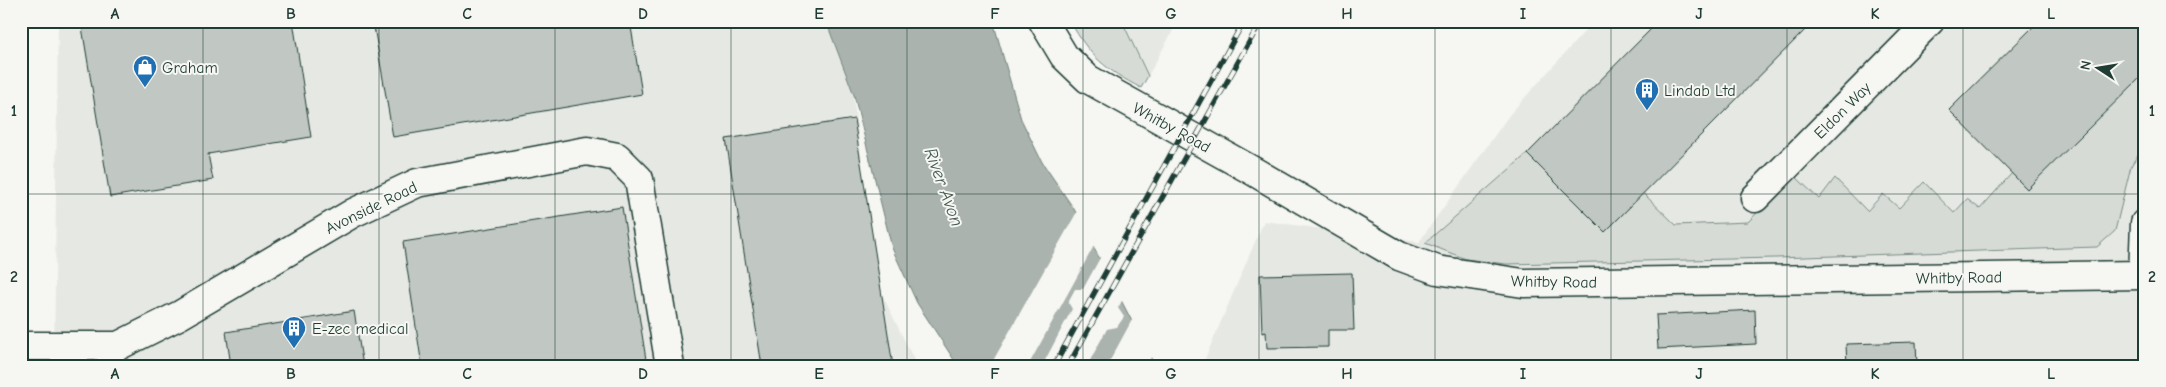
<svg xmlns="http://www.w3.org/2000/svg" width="2166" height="387" font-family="'Comic Neue',sans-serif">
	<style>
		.built { fill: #e6e8e4 }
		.green { fill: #d6dbd6; stroke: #7a8c85 }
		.water { fill: #aab3ae; stroke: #72847d }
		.pier { fill: #f6f6f2 }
		.building { fill: #c1c8c3; stroke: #1f3d34 }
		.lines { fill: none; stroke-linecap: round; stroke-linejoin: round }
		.minor-casing { stroke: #1f3d34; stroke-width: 31 }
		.minor { stroke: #f6f6f2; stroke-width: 28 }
		.rail-casing { stroke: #1f3d34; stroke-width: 5.5 }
		.rail { stroke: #f6f6f2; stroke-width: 4; stroke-dasharray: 11; stroke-linecap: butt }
		.grid { fill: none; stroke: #1f3d34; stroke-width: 1; stroke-opacity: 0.55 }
		.labels { text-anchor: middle; stroke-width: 4; stroke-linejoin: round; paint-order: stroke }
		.poi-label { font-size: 16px; fill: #1f3d34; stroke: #f6f6f2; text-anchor: start }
		.street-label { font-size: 16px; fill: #1f3d34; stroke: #f6f6f2 }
		.water-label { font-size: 18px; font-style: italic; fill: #425a52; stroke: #f6f6f2 }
		.neatline { fill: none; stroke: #1f3d34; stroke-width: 2 }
		.grid-label { font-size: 16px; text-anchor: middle; font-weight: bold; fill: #1f3d34 }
	</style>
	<rect width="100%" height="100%" fill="#f6f6f2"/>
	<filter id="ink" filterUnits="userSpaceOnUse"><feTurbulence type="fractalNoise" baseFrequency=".02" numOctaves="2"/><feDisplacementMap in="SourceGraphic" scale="10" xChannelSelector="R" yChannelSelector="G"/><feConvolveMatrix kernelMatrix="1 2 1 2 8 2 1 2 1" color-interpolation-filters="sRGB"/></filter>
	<g filter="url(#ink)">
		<!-- built -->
		<g class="built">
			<path d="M 58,21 L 826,21 L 853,95 L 876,282 L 917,366 L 54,366 Z"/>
			<path d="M 1122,21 L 1178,21 L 1148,76 Z"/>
			<path d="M 1594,21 L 2145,21 L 2145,366 L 1202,366 L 1264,221 L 1419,242 L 1510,114 Z"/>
		</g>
		<!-- green -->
		<g class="green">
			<path d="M 1070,21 L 1122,21 L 1148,76 L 1141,88 C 1105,69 1090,57 1070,21 Z"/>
			<path d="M 2145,73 L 2145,143 L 2131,166 L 2115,231 L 2097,247 L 1776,258 L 1506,264 L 1466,259 L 1425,243 L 1527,154 L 1605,232 L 1643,193 L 1676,225 L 1748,222 L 1794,175 L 1819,199 L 1835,178 L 1867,211 L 1883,194 L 1899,208 L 1924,182 L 1954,213 L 1967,199 L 1980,209 L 2012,173 Z"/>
		</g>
		<!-- water -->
		<path class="water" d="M 826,21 L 993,21 L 1021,119 L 1042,162 L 1074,209 L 1155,366 L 958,366 L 917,303 L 892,248 L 854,95 Z"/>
		<!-- pier -->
		<g class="pier">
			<path d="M 1078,210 L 1095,244 L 1028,366 L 990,366 Z"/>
			<path d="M 1101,256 L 1123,299 L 1118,308 L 1124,317 L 1117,327 L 1107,329 L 1087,366 L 1042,366 L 1072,309 L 1068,302 L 1075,289 L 1083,289 Z"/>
			<path d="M 1133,318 L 1152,355 L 1147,366 L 1107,366 Z"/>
		</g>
		<!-- building -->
		<g class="building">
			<path d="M 81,21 L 293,21 L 311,137 L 208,154 L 213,180 L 110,197 Z"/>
			<path d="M 373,21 L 630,21 L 642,94 L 393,137 Z"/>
			<path d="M 1659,21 L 1814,21 L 1605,232 L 1527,154 Z"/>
			<path d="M 2039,21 L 2145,21 L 2145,73 L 2027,189 L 1949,110 Z"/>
			<path d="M 854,119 L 893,366 L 762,366 L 726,139 Z"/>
			<path d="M 622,207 L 647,366 L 422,366 L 403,242 Z"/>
			<path d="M 1352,273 L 1354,330 L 1328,330 L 1328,347 L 1267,348 L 1266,332 L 1262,333 L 1260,275 Z"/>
			<path d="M 1755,310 L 1756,344 L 1658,349 L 1656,315 Z"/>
			<path d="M 354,311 L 363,366 L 231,366 L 226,332 Z"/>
			<path d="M 1916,342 L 1917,366 L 1847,366 L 1846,344 Z"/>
		</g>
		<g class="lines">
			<!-- minor casing -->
			<g class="minor-casing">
				<g id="minor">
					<path d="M 1043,21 L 1064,56 L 1088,79 L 1253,171 L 1399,256 L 1437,270 L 1523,283 L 2145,275"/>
					<path d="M 1755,198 L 1930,21"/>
					<path d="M 2143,275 L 2145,223"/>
					<path d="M 21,346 L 118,346 L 180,315 L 353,213 L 417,183 L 587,151 L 617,157 L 639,179 L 670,366"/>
				</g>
			</g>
			<!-- minor -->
			<use href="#minor" class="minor"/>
			<!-- rail casing -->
			<g class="rail-casing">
				<g id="rail">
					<path d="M 1054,366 L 1244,21"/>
					<path d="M 1068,366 L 1261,21"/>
				</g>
			</g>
			<!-- rail -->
			<use href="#rail" class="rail"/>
		</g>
	</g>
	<!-- grid -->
	<path class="grid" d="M 203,21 L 203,366M 379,21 L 379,366M 555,21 L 555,366M 731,21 L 731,366M 907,21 L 907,366M 1083,21 L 1083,366M 1259,21 L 1259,366M 1435,21 L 1435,366M 1611,21 L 1611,366M 1787,21 L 1787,366M 1963,21 L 1963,366M 21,194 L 2145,194"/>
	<!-- icons -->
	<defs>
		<g id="shop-pin" transform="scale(1.25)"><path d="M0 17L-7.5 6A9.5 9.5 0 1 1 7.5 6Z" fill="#1f6fb2" stroke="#f6f6f2"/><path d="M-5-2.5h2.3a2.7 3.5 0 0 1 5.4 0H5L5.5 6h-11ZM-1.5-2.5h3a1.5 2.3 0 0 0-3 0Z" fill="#fff"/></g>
		<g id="building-pin" transform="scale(1.25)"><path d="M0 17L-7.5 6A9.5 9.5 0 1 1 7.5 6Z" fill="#1f6fb2" stroke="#f6f6f2"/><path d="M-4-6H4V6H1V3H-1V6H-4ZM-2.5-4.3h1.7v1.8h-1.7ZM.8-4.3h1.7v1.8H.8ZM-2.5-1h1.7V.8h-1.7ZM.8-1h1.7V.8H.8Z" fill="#fff"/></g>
	</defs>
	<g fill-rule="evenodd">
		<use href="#shop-pin" x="145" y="67"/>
		<use href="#building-pin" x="1647" y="90"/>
		<use href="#building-pin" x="294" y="328"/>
	</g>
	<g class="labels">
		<!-- poi labels -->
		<g class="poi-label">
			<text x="162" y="73">Graham</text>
			<text x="1664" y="96">Lindab Ltd</text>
			<text x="312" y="334">E-zec medical</text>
		</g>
		<!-- street labels -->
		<g class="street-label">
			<text transform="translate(1842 110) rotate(-45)" y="6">Eldon Way</text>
			<text transform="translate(1172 127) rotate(29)" y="6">Whitby Road</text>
			<text transform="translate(371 207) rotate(-26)" y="6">Avonside Road</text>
			<text transform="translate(1959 277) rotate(-1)" y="6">Whitby Road</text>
			<text transform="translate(1554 281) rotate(1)" y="6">Whitby Road</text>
		</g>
		<!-- water labels -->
		<g class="water-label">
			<text transform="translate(944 187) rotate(70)" y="6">River Avon</text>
		</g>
	</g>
	<!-- margin -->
	<rect width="2166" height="387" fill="none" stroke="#f6f6f2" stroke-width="55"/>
	<!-- north arrow -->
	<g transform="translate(2098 68) rotate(282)" stroke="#f6f6f2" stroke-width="4" paint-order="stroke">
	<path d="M0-4L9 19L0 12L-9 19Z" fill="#1f3d34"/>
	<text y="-8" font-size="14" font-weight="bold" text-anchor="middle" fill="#1f3d34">N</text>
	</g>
	<rect x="28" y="28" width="2110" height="332" class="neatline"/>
	<g class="grid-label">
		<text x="115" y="19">A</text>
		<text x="291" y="19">B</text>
		<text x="467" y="19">C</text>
		<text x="643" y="19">D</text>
		<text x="819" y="19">E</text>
		<text x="995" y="19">F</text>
		<text x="1171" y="19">G</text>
		<text x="1347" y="19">H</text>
		<text x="1523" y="19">I</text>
		<text x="1699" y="19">J</text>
		<text x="1875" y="19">K</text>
		<text x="2051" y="19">L</text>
		<text x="14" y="116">1</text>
		<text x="2152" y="116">1</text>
		<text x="14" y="282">2</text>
		<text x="2152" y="282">2</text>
		<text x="115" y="379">A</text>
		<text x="291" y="379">B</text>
		<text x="467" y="379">C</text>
		<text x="643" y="379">D</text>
		<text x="819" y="379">E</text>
		<text x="995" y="379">F</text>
		<text x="1171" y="379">G</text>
		<text x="1347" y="379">H</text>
		<text x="1523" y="379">I</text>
		<text x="1699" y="379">J</text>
		<text x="1875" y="379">K</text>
		<text x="2051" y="379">L</text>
	</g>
</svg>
